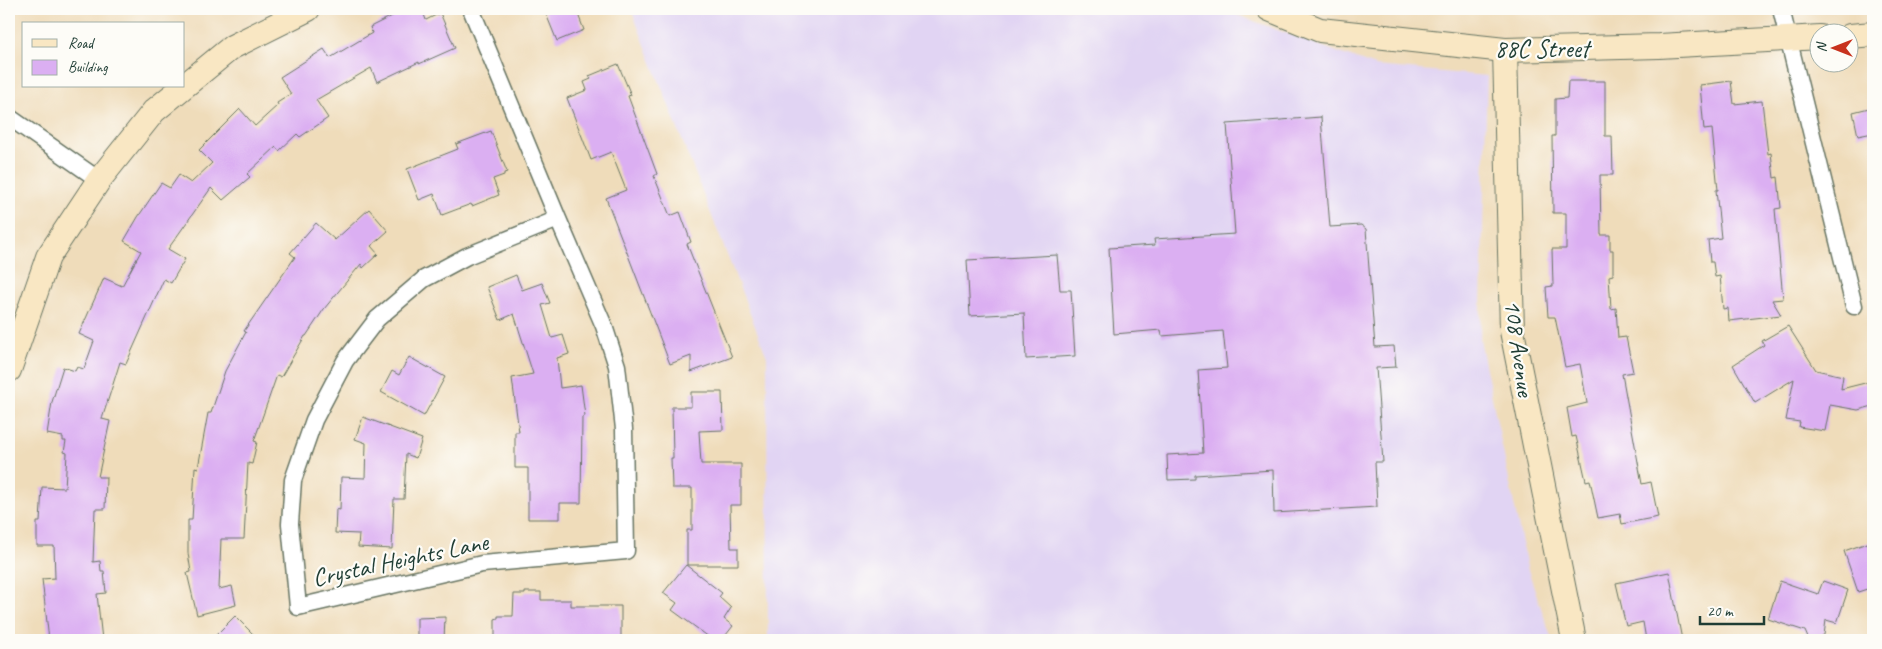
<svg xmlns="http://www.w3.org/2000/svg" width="1882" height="649" font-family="Caveat,sans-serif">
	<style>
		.built { fill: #e1d4f3 }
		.building { fill: #dbaff2 }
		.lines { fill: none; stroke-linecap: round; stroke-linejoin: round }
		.street-casing { stroke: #687563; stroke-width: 19 }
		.secondary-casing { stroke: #687563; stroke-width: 26 }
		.street { stroke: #fff; stroke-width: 16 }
		.secondary { stroke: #f9e7c3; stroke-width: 24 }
		.labels { text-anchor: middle; stroke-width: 4.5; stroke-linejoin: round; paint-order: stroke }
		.street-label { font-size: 25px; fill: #1f3d34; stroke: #fdfcf7 }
	</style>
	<rect width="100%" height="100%" fill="#fdfcf7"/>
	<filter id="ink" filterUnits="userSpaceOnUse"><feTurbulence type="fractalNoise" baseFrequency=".02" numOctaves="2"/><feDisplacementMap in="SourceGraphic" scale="10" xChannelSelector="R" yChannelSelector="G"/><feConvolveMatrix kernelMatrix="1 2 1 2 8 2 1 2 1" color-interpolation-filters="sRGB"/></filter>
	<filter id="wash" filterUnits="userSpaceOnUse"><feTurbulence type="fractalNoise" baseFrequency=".0096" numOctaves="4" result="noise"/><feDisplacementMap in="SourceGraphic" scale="20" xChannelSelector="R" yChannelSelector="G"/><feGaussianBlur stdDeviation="1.12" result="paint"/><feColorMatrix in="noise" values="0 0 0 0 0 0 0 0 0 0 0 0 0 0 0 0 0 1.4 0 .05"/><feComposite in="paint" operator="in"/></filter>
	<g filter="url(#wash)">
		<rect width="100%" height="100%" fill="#efdcba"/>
		<!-- built -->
		<path class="built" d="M 631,9 L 1221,9 L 1375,66 L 1487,76 L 1480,340 L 1527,567 L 1552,640 L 768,640 L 767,357 Z"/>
		<g id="blocks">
			<!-- building -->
			<g class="building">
				<path d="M 406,9 L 422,9 L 426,20 L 440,13 L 455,48 L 419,64 L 419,62 L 377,82 L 371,68 L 316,100 L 328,118 L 300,137 L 297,134 L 279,151 L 276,147 L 247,174 L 250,177 L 223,200 L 211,188 L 168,249 L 185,259 L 171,283 L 164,279 L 126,364 L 120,362 L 102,419 L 110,421 L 98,477 L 106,477 L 105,509 L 95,509 L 93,562 L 100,561 L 101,571 L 104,571 L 106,593 L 97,594 L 102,640 L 49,640 L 42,579 L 55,578 L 54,546 L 37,546 L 37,522 L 40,522 L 42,487 L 65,488 L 67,453 L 64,452 L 66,441 L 63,441 L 63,437 L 47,434 L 52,402 L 63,367 L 75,371 L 77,367 L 84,369 L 94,341 L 79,334 L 104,278 L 122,286 L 141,251 L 124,241 L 138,217 L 161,183 L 170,188 L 179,175 L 191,183 L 212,163 L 199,150 L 240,109 L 255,126 L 278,105 L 277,103 L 291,94 L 280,77 L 324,49 L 330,58 L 372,33 L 370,27 Z"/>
				<path d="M 544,9 L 576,9 L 584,30 L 557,41 Z"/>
				<path d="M 618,64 L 631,95 L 628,96 L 657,174 L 654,176 L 670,216 L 680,212 L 691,242 L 687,244 L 732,357 L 691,372 L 691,356 L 670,364 L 606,198 L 626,190 L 611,152 L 591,160 L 567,98 L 587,90 L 584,82 L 591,79 L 589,76 Z"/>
				<path d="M 1568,81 L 1605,81 L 1605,136 L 1612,136 L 1613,175 L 1600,175 L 1601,235 L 1610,235 L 1610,250 L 1613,250 L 1613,275 L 1609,276 L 1611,309 L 1616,308 L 1618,338 L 1626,337 L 1633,372 L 1622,374 L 1642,484 L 1651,482 L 1658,517 L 1622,524 L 1620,514 L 1598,518 L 1590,480 L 1586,481 L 1576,436 L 1572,437 L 1567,408 L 1587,403 L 1580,364 L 1565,367 L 1555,317 L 1548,317 L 1546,287 L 1553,286 L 1552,249 L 1566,249 L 1566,213 L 1553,213 L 1552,136 L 1555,136 L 1555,99 L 1567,98 Z"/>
				<path d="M 1731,81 L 1734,104 L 1762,101 L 1768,154 L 1771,153 L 1774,178 L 1778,177 L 1781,208 L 1775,209 L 1783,299 L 1772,300 L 1781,315 L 1729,321 L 1728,308 L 1723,309 L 1720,276 L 1715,277 L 1713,262 L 1710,262 L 1708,240 L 1721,238 L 1716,190 L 1718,190 L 1712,129 L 1704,130 L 1700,85 Z"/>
				<path d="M 1873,107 L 1873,133 L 1858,136 L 1853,112 Z"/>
				<path d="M 1321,117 L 1330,227 L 1361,225 L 1366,229 L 1375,347 L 1394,346 L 1396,367 L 1376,368 L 1383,462 L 1375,462 L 1377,507 L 1274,513 L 1273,470 L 1195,475 L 1195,479 L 1168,480 L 1167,455 L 1203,453 L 1198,370 L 1227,368 L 1223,331 L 1162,336 L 1161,330 L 1114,334 L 1109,248 L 1155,245 L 1154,239 L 1235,234 L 1227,124 Z"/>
				<path d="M 491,131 L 507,172 L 504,173 L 504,175 L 493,179 L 499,195 L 472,206 L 471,204 L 442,215 L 434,194 L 419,200 L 407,169 L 458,149 L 456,144 Z"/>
				<path d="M 369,209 L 388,231 L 371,246 L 378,254 L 363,268 L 361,264 L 324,309 L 306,336 L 305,336 L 281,377 L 277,375 L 254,441 L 257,442 L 252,464 L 248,463 L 244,539 L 221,539 L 219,589 L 232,586 L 236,605 L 197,615 L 187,573 L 191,572 L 188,553 L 188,520 L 192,520 L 195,467 L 198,468 L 208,413 L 211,413 L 225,371 L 246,332 L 244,331 L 295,257 L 290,253 L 316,223 L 335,240 Z"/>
				<path d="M 1057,255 L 1060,290 L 1071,290 L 1075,356 L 1026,359 L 1024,313 L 970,316 L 967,260 Z"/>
				<path d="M 516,275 L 522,290 L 542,283 L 550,303 L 542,305 L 552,338 L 563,335 L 569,354 L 557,358 L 560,388 L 581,385 L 585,416 L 582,417 L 581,503 L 560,503 L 560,519 L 528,519 L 528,468 L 515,468 L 515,432 L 519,432 L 512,378 L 533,374 L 514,314 L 500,320 L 487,287 Z"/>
				<path d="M 1788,326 L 1816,370 L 1843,376 L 1841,389 L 1873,381 L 1873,406 L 1858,410 L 1830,405 L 1825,431 L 1799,427 L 1800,422 L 1786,420 L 1794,379 L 1755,403 L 1733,365 L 1764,345 L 1762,341 Z"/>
				<path d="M 409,357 L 445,377 L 424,416 L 381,392 L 392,371 L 399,375 Z"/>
				<path d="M 691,392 L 722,392 L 723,430 L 699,431 L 701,464 L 741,464 L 741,505 L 730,505 L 731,548 L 738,548 L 738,565 L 687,565 L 687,530 L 692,530 L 692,488 L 672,488 L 671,458 L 673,458 L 672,407 L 691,407 Z"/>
				<path d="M 363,417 L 422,439 L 416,458 L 406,454 L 404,499 L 394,499 L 392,549 L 358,547 L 359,534 L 335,533 L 336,509 L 340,510 L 341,477 L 365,478 L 366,443 L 355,439 Z"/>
				<path d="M 1873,541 L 1873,587 L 1858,592 L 1844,551 Z"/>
				<path d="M 686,565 L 722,593 L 719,597 L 731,608 L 724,619 L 733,626 L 722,640 L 713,640 L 672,610 L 677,603 L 663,593 Z"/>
				<path d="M 1669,572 L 1682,640 L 1646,640 L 1643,622 L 1626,626 L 1616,583 Z"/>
				<path d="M 1780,581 L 1818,594 L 1823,581 L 1848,590 L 1837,623 L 1826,620 L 1824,635 L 1815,640 L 1808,638 L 1805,631 L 1768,619 Z"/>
				<path d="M 525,592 L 541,592 L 541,600 L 571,600 L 571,606 L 621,606 L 621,640 L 495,640 L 495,619 L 498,618 L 498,616 L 513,616 L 514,594 L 525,594 Z"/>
				<path d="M 235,616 L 259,640 L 211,640 Z"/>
				<path d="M 445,617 L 444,640 L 417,640 L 417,618 Z"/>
			</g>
		</g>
	</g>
	<g filter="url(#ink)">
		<use href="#blocks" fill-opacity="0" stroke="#687563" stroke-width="1"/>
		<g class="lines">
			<!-- street casing -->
			<g class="street-casing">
				<g id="street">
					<path d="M 471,9 L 558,219 L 604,326 L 617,366 L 624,429 L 626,551 L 482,564 L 298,607 L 290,524 L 293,480 L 314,420 L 345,361 L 377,319 L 424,279 L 467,256 L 558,219"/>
					<path d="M 1781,9 L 1854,306"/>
					<path d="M 9,117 L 99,180"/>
				</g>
			</g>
			<!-- secondary casing -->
			<g class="secondary-casing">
				<g id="secondary">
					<path d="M 1269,9 L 1320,30 L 1505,50 L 1659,46 L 1820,37"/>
					<path d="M 1850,36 L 1873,34"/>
					<path d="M 1505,50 L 1512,331 L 1574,640"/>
					<path d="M 9,370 L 48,257 L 99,180 L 154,111 L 232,47 L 308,9"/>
				</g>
			</g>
			<!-- street -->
			<use href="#street" class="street"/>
			<!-- secondary -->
			<use href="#secondary" class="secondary"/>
		</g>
	</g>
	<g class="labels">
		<!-- street labels -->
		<g class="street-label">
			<text x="1542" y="57">88C Street</text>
			<text transform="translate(1520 348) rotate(82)" y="9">108 Avenue</text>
			<text transform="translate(400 559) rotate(-12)" y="9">Crystal Heights Lane</text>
		</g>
	</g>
	<!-- margin -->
	<rect width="1882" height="649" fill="none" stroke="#fdfcf7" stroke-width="30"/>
	<!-- legend -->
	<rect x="22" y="22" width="162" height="65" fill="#fdfcf7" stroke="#a4b0a9"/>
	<rect x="32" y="39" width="25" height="8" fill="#f9e7c3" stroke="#a4b0a9"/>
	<text x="68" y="48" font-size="15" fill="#1f3d34">Road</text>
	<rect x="32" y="60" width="25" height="15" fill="#dbaff2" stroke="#a4b0a9"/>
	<text x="68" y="72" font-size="15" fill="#1f3d34">Building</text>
	<!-- north arrow -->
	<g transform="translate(1834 48) rotate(270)"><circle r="24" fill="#fdfcf7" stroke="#a4b0a9"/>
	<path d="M0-4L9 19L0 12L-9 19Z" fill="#c8321e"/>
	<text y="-8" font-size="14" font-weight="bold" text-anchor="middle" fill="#1f3d34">N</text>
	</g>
	<!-- scale -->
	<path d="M1700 616v8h64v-8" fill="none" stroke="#1f3d34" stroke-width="2.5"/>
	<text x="1707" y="616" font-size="15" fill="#1f3d34" stroke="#fdfcf7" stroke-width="4" paint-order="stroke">20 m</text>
</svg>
